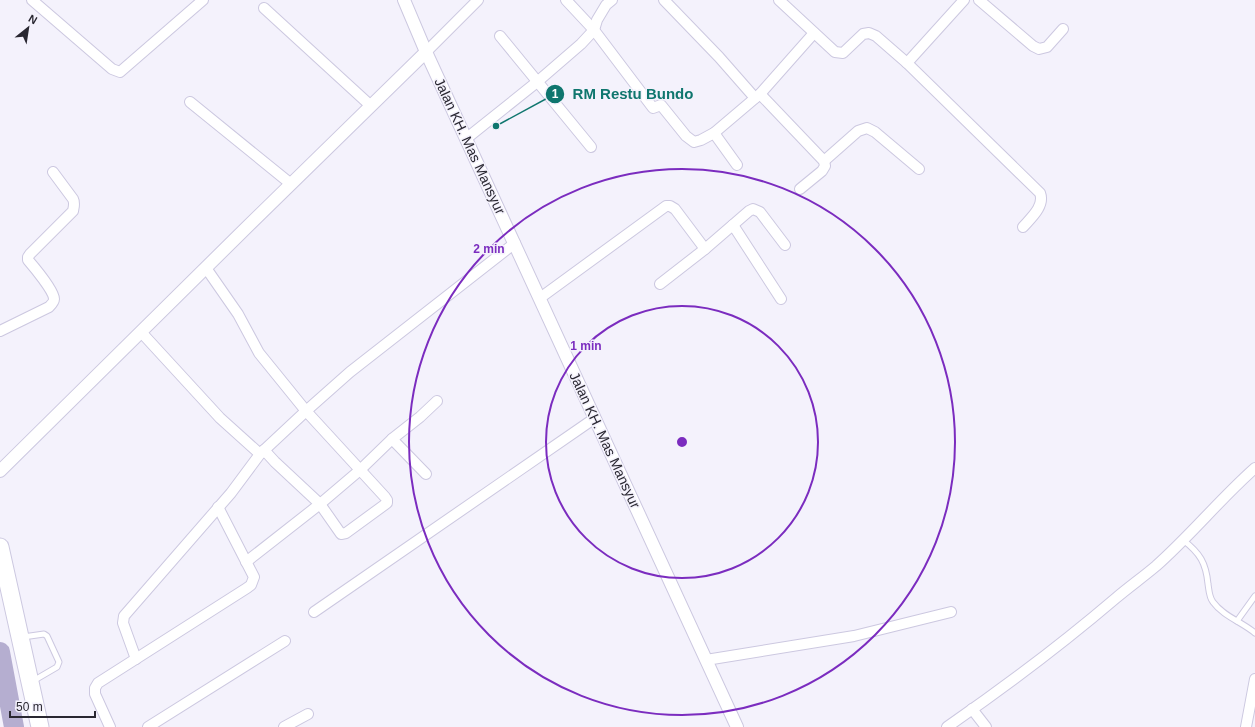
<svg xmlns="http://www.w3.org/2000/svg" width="1255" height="727" font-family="Helvetica,sans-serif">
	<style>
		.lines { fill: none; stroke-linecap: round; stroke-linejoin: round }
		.river { stroke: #b5aed0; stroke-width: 20 }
		.service-casing { stroke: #ccc8e0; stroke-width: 7 }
		.minor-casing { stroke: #ccc8e0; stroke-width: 12 }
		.tertiary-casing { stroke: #ccc8e0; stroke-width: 14 }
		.trunk-casing { stroke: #ccc8e0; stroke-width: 19 }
		.service { stroke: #fff; stroke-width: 5 }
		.minor { stroke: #fff; stroke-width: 10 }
		.tertiary { stroke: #fff; stroke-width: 12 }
		.trunk { stroke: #fff; stroke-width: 17 }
		.ring { fill: none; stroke: #7b2cbf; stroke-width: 2 }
		.labels { text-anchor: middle; stroke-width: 3; stroke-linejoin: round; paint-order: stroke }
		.street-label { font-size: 14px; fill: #292731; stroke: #f4f2fc }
		.centre { fill: #7b2cbf; stroke: #f4f2fc; stroke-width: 2 }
		.ring-label { font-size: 12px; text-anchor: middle; font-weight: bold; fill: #7b2cbf; stroke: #f4f2fc; stroke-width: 3; stroke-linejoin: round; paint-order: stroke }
		.leader { fill: none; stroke: #0f766e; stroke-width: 1.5 }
		.callout-dot { fill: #0f766e; stroke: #f4f2fc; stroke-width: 1.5 }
		.mark-label { font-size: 12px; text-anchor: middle; font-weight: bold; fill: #fff }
		.callout-label { font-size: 15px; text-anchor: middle; font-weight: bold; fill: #0f766e; stroke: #f4f2fc; stroke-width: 3; stroke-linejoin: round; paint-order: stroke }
	</style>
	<rect width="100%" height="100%" fill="#f4f2fc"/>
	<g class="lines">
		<!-- river -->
		<path class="river" d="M 0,652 L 14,727"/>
		<!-- service casing -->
		<g class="service-casing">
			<g id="service">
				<path d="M 1183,540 C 1200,553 1206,563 1208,584 C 1209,590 1209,597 1213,602 C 1223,616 1242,622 1255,633"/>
				<path d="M 1237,621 L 1255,596"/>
				<path d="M 23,637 L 44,634 L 47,636 L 59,662 L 57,667 L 33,681"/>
			</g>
		</g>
		<!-- minor casing -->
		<g class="minor-casing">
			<g id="minor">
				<path d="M 32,0 L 112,69 L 120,72 L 203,0"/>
				<path d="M 566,0 L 594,30 L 653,108 L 661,105 L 686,136 L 694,142 L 701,140 L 714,133 L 760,94 L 814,33"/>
				<path d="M 664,0 L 719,57 L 755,98"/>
				<path d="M 779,0 L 835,52 L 843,53 L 863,34 L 869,33 L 876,36 L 907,63 L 1040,193 C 1045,206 1031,218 1023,227"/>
				<path d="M 979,0 L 1033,46 L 1039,49 L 1047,47 L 1063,29"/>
				<path d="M 264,8 L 371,106"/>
				<path d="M 500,36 L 591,147"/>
				<path d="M 426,52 L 478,0"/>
				<path d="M 907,63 L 964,0"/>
				<path d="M 760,94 L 824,161 L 825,166 L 822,171 L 800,189"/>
				<path d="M 190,102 L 291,184"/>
				<path d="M 714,133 L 737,165"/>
				<path d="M 467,138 L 537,82 L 581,44 L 594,30 L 597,20 L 606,5 L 612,0"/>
				<path d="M 824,161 L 858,131 L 867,128 L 875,132 L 919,169"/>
				<path d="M 733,225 L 781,299"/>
				<path d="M 206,268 L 238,314 L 259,353 L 306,411 L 385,497 L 387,500 L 387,503 L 346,533 L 341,534 L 320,504 L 275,462 L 264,450"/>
				<path d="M 660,284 L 705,249"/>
				<path d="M 540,298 L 666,206 L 670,206 L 675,209 L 705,249 L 749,211 L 753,209 L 760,212 L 785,245"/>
				<path d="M 0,331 L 49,307 C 51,305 54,302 54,299 C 54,291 34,267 28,260 L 28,257 L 30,254 L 73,211 C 74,206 75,203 73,199 L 53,172"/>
				<path d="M 141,332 L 220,418 L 260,454"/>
				<path d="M 392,439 L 426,474"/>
				<path d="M 246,562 L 320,504 L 360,470 L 392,439 L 420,417 L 437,401"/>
				<path d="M 314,612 L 595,418"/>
				<path d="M 136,659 L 123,623 L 124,616 L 231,493 L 260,454 L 306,411 L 350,372 L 515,243"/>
				<path d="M 706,660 L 854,636 L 951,612"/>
				<path d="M 972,709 L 986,727"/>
				<path d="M 110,727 L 95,694 L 95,688 L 98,683 L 247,588 L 251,585 L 254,577 L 218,507"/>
				<path d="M 148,727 L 285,641"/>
				<path d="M 284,727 L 308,714"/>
				<path d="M 947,727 C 1005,687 1062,644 1116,598 C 1129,587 1143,577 1156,566 C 1191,535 1220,499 1255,468"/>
				<path d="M 1246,727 L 1255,679"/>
			</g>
		</g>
		<!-- tertiary casing -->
		<g class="tertiary-casing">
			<g id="tertiary">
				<path d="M 404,0 L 426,52 L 737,727"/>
				<path d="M 0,471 L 246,228 L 426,52"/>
			</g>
		</g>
		<!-- trunk casing -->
		<g class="trunk-casing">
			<path id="trunk" d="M 0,547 L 40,727"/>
		</g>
		<!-- service -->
		<use href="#service" class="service"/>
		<!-- minor -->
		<use href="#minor" class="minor"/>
		<!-- tertiary -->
		<use href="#tertiary" class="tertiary"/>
		<!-- trunk -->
		<use href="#trunk" class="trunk"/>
	</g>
	<!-- distance rings -->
	<g class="ring">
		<circle cx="682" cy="442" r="136"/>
		<circle cx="682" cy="442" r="273"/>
	</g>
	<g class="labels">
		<!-- street labels -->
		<g class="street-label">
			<text transform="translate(470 146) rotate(65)" y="5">Jalan KH. Mas Mansyur</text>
			<text transform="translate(605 440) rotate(65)" y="5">Jalan KH. Mas Mansyur</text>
		</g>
	</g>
	<circle cx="682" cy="442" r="6" class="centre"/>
	<g class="ring-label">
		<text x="489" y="253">2 min</text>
		<text x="586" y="350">1 min</text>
	</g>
	<!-- callouts -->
	<path class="leader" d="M496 126L555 94"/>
	<g class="callout-dot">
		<circle cx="496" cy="126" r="4"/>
		<circle cx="555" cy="94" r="10"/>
	</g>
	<g class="mark-label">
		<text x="555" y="98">1</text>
	</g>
	<g class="callout-label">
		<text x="633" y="99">RM Restu Bundo</text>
	</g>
	<!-- north arrow -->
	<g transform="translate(28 28) rotate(30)" stroke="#f4f2fc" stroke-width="3" paint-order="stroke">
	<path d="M0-3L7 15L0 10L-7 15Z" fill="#292731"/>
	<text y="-6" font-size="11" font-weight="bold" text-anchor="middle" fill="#292731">N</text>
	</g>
	<!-- scale -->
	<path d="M10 711v6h85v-6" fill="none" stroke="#292731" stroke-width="2"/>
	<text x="16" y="711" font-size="12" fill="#292731" stroke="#f4f2fc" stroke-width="3" paint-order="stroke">50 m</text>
</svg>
